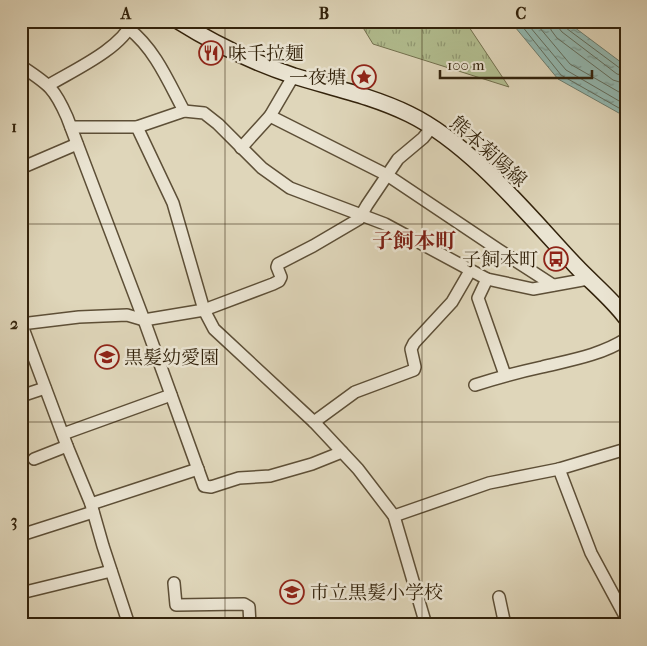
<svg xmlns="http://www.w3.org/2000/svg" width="647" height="646" font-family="'IM FELL French Canon','Noto Serif JP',serif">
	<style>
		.grass { fill: url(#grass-tufts); stroke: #72704e }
		.water { fill: url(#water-ripples); stroke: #6c7d6f }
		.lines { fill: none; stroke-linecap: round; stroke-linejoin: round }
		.shore { stroke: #626e5e; stroke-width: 1 }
		.street-casing { stroke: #5d4f37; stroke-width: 14 }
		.secondary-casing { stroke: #32220b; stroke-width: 18 }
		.street { stroke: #eae4d2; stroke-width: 11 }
		.secondary { stroke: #eae4d2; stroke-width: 15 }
		.grid { fill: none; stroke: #32220b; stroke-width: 1; stroke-opacity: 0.55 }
		.labels { text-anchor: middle; stroke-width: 5; stroke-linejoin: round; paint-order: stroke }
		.poi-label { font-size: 19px; fill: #32220b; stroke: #eae4d2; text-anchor: start }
		.street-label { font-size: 19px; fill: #32220b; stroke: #eae4d2 }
		.quarter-label { font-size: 21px; font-weight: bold; fill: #7a1f14; stroke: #eae4d2 }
		.neatline { fill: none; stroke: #32220b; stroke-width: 2 }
		.grid-label { font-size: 16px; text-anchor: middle; font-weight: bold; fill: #32220b }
	</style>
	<defs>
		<pattern id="grass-tufts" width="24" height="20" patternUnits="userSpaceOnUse" patternTransform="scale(1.25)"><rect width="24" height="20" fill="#b2be90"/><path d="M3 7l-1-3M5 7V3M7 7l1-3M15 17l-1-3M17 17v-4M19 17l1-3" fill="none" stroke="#919a74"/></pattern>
		<pattern id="water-ripples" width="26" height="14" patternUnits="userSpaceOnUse" patternTransform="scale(1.25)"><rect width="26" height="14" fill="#93b9b2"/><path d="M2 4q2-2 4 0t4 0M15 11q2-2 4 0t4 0" fill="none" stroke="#79968f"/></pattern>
	</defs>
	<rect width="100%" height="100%" fill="#dfd6ba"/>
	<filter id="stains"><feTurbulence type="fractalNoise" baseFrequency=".004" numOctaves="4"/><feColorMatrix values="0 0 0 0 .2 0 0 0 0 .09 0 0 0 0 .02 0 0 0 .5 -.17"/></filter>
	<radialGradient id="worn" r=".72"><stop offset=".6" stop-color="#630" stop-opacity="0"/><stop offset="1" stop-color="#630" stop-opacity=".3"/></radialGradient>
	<!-- grass -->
	<path class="grass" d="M 359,21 L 465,21 L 509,87 L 373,44 Z"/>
	<!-- water -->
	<path class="water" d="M 512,21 L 566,21 L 626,66 L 626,117 L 558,79 L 515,27 Z"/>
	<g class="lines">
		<!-- shore -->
		<g class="shore">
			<path d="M 518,21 L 561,75 L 626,112"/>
			<path d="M 525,21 L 566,70 L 626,105"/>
			<path d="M 534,21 L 570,64 L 626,96"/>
			<path d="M 550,21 L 551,30 L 557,38 L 613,80 L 626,84"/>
			<path d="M 557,21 L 558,27 L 562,32 L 617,74 L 626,76"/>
			<path d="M 564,21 L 566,28 L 621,69 L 626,70"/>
		</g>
		<!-- street casing -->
		<g class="street-casing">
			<g id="street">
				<path d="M 129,29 C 155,49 169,83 184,111"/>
				<path d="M 21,66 C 48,84 54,87 67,117 L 144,320 L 204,486 L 211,487 L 239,478 L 270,476 L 312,464 L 342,452"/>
				<path d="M 49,85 C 74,70 121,49 133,21"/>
				<path d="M 270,116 L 387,175 L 499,250 L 553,285"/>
				<path d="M 71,127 L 137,127 L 184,111 L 204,113 L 218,124 L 262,168 L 290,188 L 385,224 L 487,279 L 533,289 L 588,279"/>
				<path d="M 137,127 L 173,203 L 204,310 L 214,329 L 314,422 L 358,469 L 394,516 L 426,625"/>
				<path d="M 241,148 L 270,116 L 294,75"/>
				<path d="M 21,168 L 77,144"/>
				<path d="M 487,279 L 478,298 L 505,375"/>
				<path d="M 21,323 L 67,446 L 91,504 L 103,546 L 129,625"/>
				<path d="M 21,324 L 79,317 L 127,315 L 144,320 L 204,310 L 273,284 L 279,281 L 281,277 L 277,267 L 278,264 L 313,246 L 359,219 L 367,205 L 398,159 L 423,138 L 432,127"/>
				<path d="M 475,385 C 497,378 519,372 542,367 C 571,360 601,355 626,339"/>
				<path d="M 21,396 L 45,388"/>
				<path d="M 314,422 L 355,392 L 414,370 L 415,367 L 411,349 L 414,343 L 452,302 L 470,271"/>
				<path d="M 63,434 L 171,395"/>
				<path d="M 34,459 L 67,446"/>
				<path d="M 559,469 L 591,553 L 626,618"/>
				<path d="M 91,504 L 198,469"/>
				<path d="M 394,516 L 489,483 L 559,469 L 626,449"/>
				<path d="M 21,535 L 93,512"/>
				<path d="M 174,583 L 176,605 L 244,604 L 249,607 L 250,625"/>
				<path d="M 21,593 L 111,571"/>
				<path d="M 499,597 L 505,625"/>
			</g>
		</g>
		<!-- secondary casing -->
		<g class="secondary-casing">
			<path id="secondary" d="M 178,21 C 213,43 255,63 294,76 C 333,88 372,96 409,114 C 471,144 529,216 576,266 C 592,283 612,299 626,318"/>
		</g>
		<!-- street -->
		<use href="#street" class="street"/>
		<!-- secondary -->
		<use href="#secondary" class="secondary"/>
	</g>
	<!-- grid -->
	<path class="grid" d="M 225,21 L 225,625M 422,21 L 422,625M 21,224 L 626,224M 21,422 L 626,422"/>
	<!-- icons -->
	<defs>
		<g id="restaurant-ring" transform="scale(1.25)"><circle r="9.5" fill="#eae4d2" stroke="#8f2418" stroke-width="1.5"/><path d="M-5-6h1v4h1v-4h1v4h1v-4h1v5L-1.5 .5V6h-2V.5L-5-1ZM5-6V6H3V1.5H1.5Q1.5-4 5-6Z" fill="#8f2418"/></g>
		<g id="sight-ring" transform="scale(1.25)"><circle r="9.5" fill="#eae4d2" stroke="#8f2418" stroke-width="1.5"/><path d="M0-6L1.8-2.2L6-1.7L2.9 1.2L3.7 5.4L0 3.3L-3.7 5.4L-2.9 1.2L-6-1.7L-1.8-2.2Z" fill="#8f2418"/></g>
		<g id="bus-ring" transform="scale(1.25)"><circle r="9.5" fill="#eae4d2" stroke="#8f2418" stroke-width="1.5"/><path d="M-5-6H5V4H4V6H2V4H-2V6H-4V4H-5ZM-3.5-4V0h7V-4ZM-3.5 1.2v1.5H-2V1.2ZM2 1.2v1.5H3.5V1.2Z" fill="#8f2418"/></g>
		<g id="school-ring" transform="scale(1.25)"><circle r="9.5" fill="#eae4d2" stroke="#8f2418" stroke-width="1.5"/><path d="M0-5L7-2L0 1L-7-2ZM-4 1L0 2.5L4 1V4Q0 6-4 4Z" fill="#8f2418"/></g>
	</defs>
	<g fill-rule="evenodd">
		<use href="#restaurant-ring" x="211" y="53"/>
		<use href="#sight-ring" x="364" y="77"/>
		<use href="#bus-ring" x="556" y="259"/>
		<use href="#school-ring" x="107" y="357"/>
		<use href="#school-ring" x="292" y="592"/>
	</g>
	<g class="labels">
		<!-- poi labels -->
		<g class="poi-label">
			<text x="228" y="60">味千拉麺</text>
			<text x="346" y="84" text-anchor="end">一夜塘</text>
			<text x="538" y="266" text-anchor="end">子飼本町</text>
			<text x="124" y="364">黒髪幼愛園</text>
			<text x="310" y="599">市立黒髪小学校</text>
		</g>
		<!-- street labels -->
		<g class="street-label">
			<text transform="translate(489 151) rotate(42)" y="7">熊本菊陽線</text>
		</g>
		<!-- quarter labels -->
		<g class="quarter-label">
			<text x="414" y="248">子飼本町</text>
		</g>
	</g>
	<!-- margin -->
	<rect width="647" height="646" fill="none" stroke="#dfd6ba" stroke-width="55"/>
	<!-- scale -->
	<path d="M440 70v8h152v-8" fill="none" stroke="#32220b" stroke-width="2.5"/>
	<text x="447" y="70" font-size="15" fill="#32220b" stroke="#eae4d2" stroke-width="4" paint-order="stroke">100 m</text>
	<rect x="28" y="28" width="592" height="590" class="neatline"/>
	<g class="grid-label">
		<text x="126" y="19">A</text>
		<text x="324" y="19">B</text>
		<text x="521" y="19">C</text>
		<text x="14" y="132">1</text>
		<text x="14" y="329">2</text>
		<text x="14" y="526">3</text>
	</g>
	<rect width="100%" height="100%" filter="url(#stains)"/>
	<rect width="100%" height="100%" fill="url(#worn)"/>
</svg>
